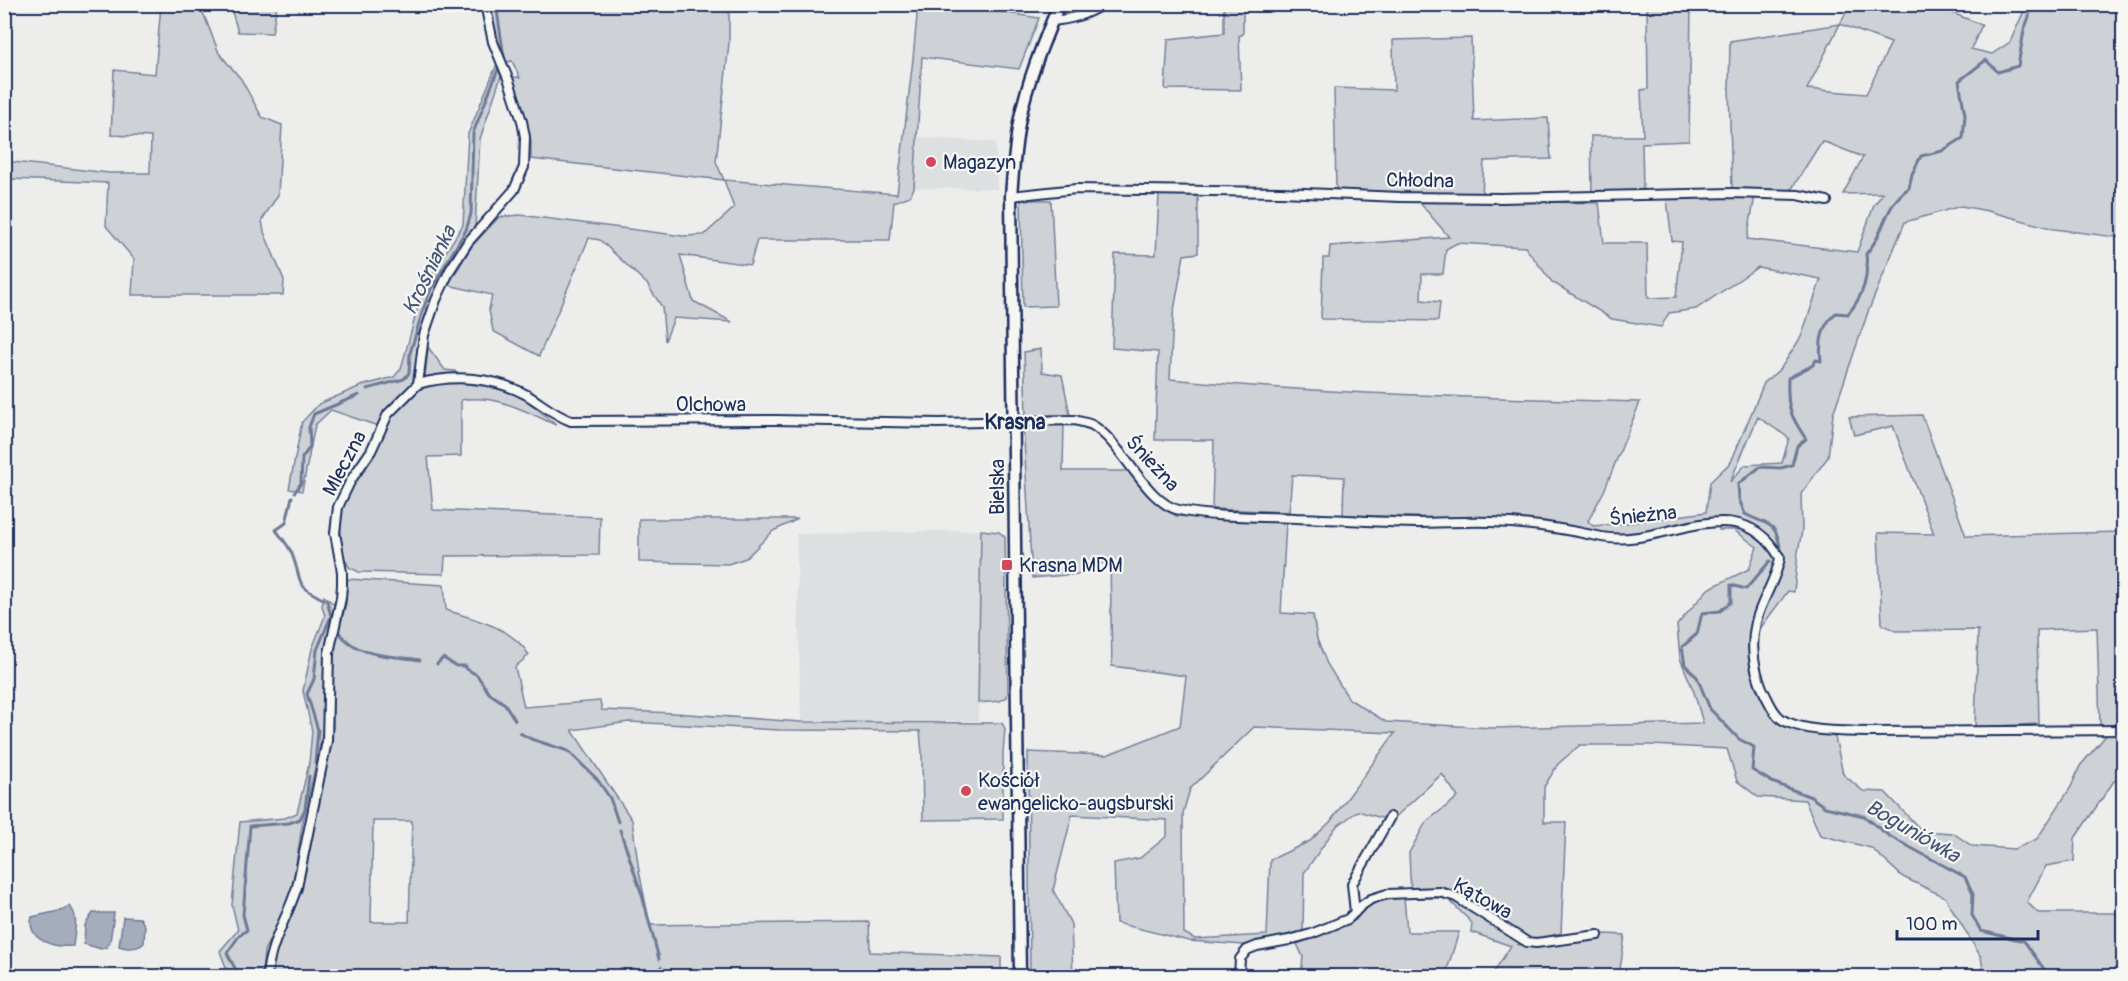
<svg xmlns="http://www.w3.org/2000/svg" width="2128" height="981" font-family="Pangolin,sans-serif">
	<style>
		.built { fill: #dde0e1 }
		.green { fill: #ced2d7; stroke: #74809a; stroke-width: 1.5; fill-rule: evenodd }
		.water { fill: #a5acbc; stroke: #6e7a96; stroke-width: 1.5 }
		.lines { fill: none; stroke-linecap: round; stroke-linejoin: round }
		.stream { stroke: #6e7a96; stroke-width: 3 }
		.street-casing { stroke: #1b2f5e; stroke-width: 12 }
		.secondary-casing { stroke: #1b2f5e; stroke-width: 15 }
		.street { stroke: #f6f6f2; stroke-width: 8 }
		.secondary { stroke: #f6f6f2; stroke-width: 10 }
		.poi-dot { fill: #d1495b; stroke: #f6f6f2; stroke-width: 2 }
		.labels { text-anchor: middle; stroke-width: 4.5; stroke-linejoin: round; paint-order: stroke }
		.poi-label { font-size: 20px; fill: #1b2f5e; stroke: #f6f6f2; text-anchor: start }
		.street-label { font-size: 20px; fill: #1b2f5e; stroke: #f6f6f2 }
		.water-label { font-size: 21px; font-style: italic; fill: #44547a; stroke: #f6f6f2 }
		.neighbourhood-label { font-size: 21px; font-weight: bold; fill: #1b2f5e; stroke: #f6f6f2 }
	</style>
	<rect width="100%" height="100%" fill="#edeeec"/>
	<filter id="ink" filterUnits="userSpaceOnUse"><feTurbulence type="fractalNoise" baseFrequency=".0167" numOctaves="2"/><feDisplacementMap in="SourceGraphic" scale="12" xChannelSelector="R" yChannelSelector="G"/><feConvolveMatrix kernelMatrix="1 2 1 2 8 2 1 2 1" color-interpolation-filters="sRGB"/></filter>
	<g filter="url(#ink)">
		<!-- built -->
		<g class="built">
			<path d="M 917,137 L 996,142 L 997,189 L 914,188 Z"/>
			<path d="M 981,530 L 978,721 L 801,722 L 796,534 Z"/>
		</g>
		<!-- green -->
		<g class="green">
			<path d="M 161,5 L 200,5 L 219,53 L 241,79 L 262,117 L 282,125 L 278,195 L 262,220 L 264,232 L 284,280 L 283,295 L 132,295 L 134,259 L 106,226 L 108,183 L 11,179 L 5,213 L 5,161 L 109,173 L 150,173 L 151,137 L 111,135 L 114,70 L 155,74 Z"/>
			<path d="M 230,5 L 277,5 L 272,33 L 238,32 Z"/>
			<path d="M 487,5 L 732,5 L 729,7 L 729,43 L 716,162 L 724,180 L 897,194 L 913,59 L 918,5 L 957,5 L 1039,18 L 1019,69 L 922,57 L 914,188 L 910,196 L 894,202 L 890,240 L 757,240 L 750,265 L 680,255 L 693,301 L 732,322 L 674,318 L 665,341 L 662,307 L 647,284 L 600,240 L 589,238 L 539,356 L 493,331 L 489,310 L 492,295 L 448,285 L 472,246 L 499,217 L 520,215 L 683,236 L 704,235 L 734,208 L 724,180 L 531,159 L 531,141 L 511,76 L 520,78 L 512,61 L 504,63 Z"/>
			<path d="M 1224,5 L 1243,5 L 1243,34 L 1239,36 L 1241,90 L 1165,89 L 1168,39 L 1224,33 Z"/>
			<path d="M 1647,5 L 1691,5 L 1689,141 L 1642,143 L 1643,190 L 1592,193 L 1591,136 L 1643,136 L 1641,90 L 1648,89 Z"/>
			<path d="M 1850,5 L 1933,5 L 1982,25 L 1971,49 L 1992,54 L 2010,42 L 2024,11 L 2016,5 L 2123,5 L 2123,238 L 2054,229 L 1988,211 L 1961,206 L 1905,222 L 1868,312 L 1833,414 L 1828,457 L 1801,494 L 1802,531 L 1798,552 L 1794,592 L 1788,591 L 1748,645 L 1752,674 L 1777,723 L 1791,728 L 1835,737 L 1843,774 L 1863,791 L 1885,792 L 1922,831 L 1953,833 L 1972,846 L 2014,849 L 2037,839 L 2071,787 L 2080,766 L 2108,733 L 2123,733 L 2123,780 L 2114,781 L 2075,838 L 2074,861 L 2046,866 L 2027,902 L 2038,913 L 2123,913 L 2123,976 L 1984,976 L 1981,957 L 1945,897 L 1903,877 L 1871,848 L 1820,835 L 1805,800 L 1758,797 L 1737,781 L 1727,749 L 1652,745 L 1580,745 L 1558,764 L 1544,787 L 1544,822 L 1566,822 L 1561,933 L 1517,945 L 1605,934 L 1625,935 L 1619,976 L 1491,976 L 1511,946 L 1471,932 L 1472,923 L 1447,898 L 1411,898 L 1409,853 L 1426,822 L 1458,797 L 1442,774 L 1391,821 L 1358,811 L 1336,827 L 1304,873 L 1303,931 L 1244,945 L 1189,941 L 1116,923 L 1114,863 L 1140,858 L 1167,836 L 1167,820 L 1072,815 L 1053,890 L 1071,924 L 1073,976 L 1030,976 L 1028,752 L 1107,755 L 1180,726 L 1186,676 L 1112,666 L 1110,560 L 1078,574 L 1032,578 L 1023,423 L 1064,424 L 1063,471 L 1131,471 L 1150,496 L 1176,516 L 1286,522 L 1281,613 L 1313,615 L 1317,639 L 1327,664 L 1349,699 L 1386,722 L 1493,728 L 1703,723 L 1694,692 L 1680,658 L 1677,625 L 1708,589 L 1749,569 L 1757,547 L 1734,530 L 1719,530 L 1721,518 L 1638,532 L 1608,535 L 1544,521 L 1343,515 L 1344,477 L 1292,475 L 1289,512 L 1212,509 L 1214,440 L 1155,440 L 1158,352 L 1112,348 L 1115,254 L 1156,255 L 1159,194 L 1198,196 L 1198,253 L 1184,255 L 1173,316 L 1170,379 C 1327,394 1484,398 1640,402 L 1604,491 L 1588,521 L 1593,526 L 1628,523 L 1706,512 L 1710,482 L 1731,462 L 1764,383 L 1781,368 L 1801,337 L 1821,279 L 1758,267 L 1696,309 L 1669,313 L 1661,327 L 1612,319 L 1552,282 L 1525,247 L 1457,243 L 1446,249 L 1443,274 L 1422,274 L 1421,300 L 1440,302 L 1438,321 L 1321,319 L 1323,258 L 1329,258 L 1330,246 L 1449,237 L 1420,203 L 1436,200 L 1599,203 L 1604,243 L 1647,243 L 1648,298 L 1676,297 L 1682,242 L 1672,241 L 1667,199 L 1755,196 L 1747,239 L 1857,252 L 1874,205 L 1883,193 L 1843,194 L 1863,157 L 1822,141 L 1791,190 L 1732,189 L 1729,89 L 1730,41 L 1840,24 ZM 1840,24 L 1891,43 L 1866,94 L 1807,89 ZM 1758,417 L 1789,438 L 1782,463 L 1745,465 L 1730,482 ZM 1254,727 L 1395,733 L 1330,822 L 1310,841 L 1270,860 L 1267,935 L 1195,939 L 1184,933 L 1183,813 L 1190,789 Z"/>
			<path d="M 1471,38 L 1474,121 L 1548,118 L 1551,159 L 1484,161 L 1482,195 L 1336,190 L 1334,88 L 1394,90 L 1393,40 Z"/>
			<path d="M 497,64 L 501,76 L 480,139 L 475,227 L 454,256 L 435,291 L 422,336 L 413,379 L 425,377 L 428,347 L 445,370 L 455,371 L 458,383 C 480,385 508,388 527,401 C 537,408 547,417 556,425 C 525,411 497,394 461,400 L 461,456 L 428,457 L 433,510 L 600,517 L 599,555 L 445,556 L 444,574 L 359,572 L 349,567 L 342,553 L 340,518 L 351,485 L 383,430 L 378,426 L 331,410 L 315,425 L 302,491 L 289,489 L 302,422 L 319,404 L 361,386 L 394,377 L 401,369 L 423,288 L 463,225 L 468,134 Z"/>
			<path d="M 1021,200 L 1051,200 L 1056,306 L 1023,307 Z"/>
			<path d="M 1041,349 L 1042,372 L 1062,375 L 1070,415 L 1026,416 L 1024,352 Z"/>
			<path d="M 1922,415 L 1966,536 L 2119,532 L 2124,622 L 2123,724 L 2100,726 L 2097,628 L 2037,630 L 2039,724 L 1975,727 L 1978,630 L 1895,631 L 1882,624 L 1878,533 L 1934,534 L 1893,426 L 1854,435 L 1849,417 Z"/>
			<path d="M 639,519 L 798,519 L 773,531 L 746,558 L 728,564 L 639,562 Z"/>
			<path d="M 981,530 L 999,532 L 1005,537 L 1008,690 L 1007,697 L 1000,701 L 978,703 Z"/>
			<path d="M 347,579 L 444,585 L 446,610 C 476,620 512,627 529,655 L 515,667 L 524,707 L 600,701 L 602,710 L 674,713 L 801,722 L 1002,723 L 1005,729 L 1003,753 L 1003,819 L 923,820 L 922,753 L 920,731 L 780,730 L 629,722 L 572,730 L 632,820 L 639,871 L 650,925 L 869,922 L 870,952 L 1001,957 L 1001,976 L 271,976 L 272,961 L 302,890 L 333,727 L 332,653 L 346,604 ZM 373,821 L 412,821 L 409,922 L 371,922 Z"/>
			<path d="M 324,596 L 334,604 L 337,612 L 324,650 L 323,731 L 302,826 L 291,896 L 264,951 L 262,976 L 229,976 L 220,951 L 238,930 L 232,905 L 240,822 L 285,818 L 297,813 L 309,764 L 312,731 L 303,691 L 312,649 L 325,616 L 322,606 Z"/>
			<path d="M 1404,897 L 1407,932 L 1459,932 L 1445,976 L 1301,976 L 1303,957 L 1297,944 L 1356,920 L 1366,906 L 1376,902 Z"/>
		</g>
		<!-- water -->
		<g class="water">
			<path d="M 69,906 C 80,914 74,934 73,946 C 54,948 26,940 32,917 L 59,911 Z"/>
			<path d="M 93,913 L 114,913 L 110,942 L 107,947 L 101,949 L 84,944 L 85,925 Z"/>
			<path d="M 123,917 L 140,918 L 145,926 L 144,943 C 138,949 127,949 119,946 Z"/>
		</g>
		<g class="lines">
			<!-- stream -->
			<g class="stream">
				<path d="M 496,4 L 504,57"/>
				<path d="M 367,389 L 404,379 L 409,373 L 410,353 L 424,307 L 431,289 L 466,230 L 471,214 L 473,133 L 499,67"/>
				<path d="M 295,492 L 301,483 L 302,458 L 310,447 L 309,427 L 314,414 L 359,395"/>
				<path d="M 292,497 L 286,523 L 276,530 C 282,538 289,546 292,554 C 304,585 292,584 327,601 L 331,616 L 317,650 L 314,679 L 307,694 L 318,730 L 315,763"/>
				<path d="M 1780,547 C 1776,520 1765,525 1745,514 L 1739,499 L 1738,484 L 1760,467 L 1781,468 L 1792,465 L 1797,446 L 1806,439 C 1789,414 1787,407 1788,378 L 1813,365 L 1816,360 L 1821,361 C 1819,343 1821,325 1836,313 L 1848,314 C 1863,296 1869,278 1866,254 C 1870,249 1874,244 1877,238 C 1887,218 1890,201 1909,188 L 1912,174 L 1921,156 L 1942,151 L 1963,138 L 1965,115 L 1959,81 L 1986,60 L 1998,72 L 2018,66 L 2024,30 L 2029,17 L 2030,4"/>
				<path d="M 1770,561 L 1746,589 L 1731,585 L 1731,602 L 1720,611 L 1702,613 L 1697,634 L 1682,647 L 1685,665 L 1697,677 L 1710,709 L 1739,739 L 1754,747 L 1752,770 L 1772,782 L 1811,797 L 1825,807 L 1864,816 L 1889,836 L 1965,877 L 1973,894 L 1972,915 L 1981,931 L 2024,941 L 2049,976"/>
				<path d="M 338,631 C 357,658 390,655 420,660"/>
				<path d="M 437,664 L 443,658 L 456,666 L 466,666 L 465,668 L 477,675 L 489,693 L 505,704 L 515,720"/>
				<path d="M 520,733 L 531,739 L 568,751 L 597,779 L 610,798 L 618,822"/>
				<path d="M 620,830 L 642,895 L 659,959"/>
				<path d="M 661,967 L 663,976"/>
				<path d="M 239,976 L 227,953 L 239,936 L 247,930 L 243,915 L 250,826 L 289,823 L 300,819 L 305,809 L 309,776"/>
			</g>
			<!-- street casing -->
			<g class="street-casing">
				<g id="street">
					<path d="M 1052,21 C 1072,19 1086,15 1103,4"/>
					<path d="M 1011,196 L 1076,189 L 1281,192 L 1400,197 L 1501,198 L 1733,193 L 1798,195 L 1827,201"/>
					<path d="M 418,384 C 454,374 494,377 527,395 C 542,404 554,415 571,421 L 776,420 L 939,423 L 1075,420 C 1081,422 1087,423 1092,425 C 1123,443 1146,503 1179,510 C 1216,518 1258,516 1296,518 C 1337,519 1377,522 1418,523 C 1442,523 1466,521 1491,522 C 1529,523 1565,529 1602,537 C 1664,549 1738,484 1780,558 C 1776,581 1761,600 1756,622 C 1749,651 1755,677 1769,702 C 1773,710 1778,719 1787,722 C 1813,733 1846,731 1874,732 L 2124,730"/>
					<path d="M 1355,912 L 1352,884 L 1390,817"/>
					<path d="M 267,976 C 270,942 287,919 297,887 L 327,741 L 329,653 L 341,598 L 342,585 L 342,572 L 335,533 L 338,507 L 351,480 L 371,451 L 388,414 L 418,384 L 424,335 L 436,300 L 450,270 L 468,242 L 514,190 L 524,167 L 525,137 L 522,121 L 509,81 L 493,42 L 485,4"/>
					<path d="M 1239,976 L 1240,959 L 1247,950 L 1257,946 L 1289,940 L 1311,934 L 1348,919 L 1361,906 L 1371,899 L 1387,894 L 1440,892 L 1456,897 L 1527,942 L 1536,943 L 1598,935"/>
				</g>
			</g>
			<!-- secondary casing -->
			<g class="secondary-casing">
				<path id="secondary" d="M 1020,976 L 1011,196 C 1013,170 1015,143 1020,118 C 1028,79 1044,41 1059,4"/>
			</g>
			<!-- street -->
			<use href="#street" class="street"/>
			<!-- secondary -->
			<use href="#secondary" class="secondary"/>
		</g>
	</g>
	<!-- markers -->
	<g class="poi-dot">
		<circle cx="931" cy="162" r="6"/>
		<rect x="1001" y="559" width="12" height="12" rx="3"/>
		<circle cx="966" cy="791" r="6"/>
	</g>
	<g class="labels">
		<!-- poi labels -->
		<g class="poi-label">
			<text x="943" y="169">Magazyn</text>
			<text x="1019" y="572">Krasna MDM</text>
			<text x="978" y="787">Kościół<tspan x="978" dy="23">ewangelicko-augsburski</tspan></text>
		</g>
		<!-- street labels -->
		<g class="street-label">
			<text transform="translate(1420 180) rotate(1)" y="7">Chłodna</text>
			<text x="711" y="411">Olchowa</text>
			<text transform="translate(344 463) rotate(-62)" y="7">Mleczna</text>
			<text transform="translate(1153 463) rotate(47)" y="7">Śnieżna</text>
			<text transform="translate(997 487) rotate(-90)" y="7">Bielska</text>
			<text transform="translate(1643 515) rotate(-6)" y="7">Śnieżna</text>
			<text transform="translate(1483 898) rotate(29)" y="7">Kątowa</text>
		</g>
		<!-- water labels -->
		<g class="water-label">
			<text transform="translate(429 270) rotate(-64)" y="7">Krośnianka</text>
			<text transform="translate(1913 831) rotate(30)" y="7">Boguniówka</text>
		</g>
		<!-- neighbourhood labels -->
		<g class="neighbourhood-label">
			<text x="1015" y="429">Krasna</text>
		</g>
	</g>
	<!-- margin -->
	<rect width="2128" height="981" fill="none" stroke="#f6f6f2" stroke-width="24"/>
	<rect x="12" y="12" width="2104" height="957" fill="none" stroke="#1b2f5e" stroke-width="2" filter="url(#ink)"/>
	<!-- scale -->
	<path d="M1897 930v9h141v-9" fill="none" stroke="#1b2f5e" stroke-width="3"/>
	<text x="1906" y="930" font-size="18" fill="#1b2f5e" stroke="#f6f6f2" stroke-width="4.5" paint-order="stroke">100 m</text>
</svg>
